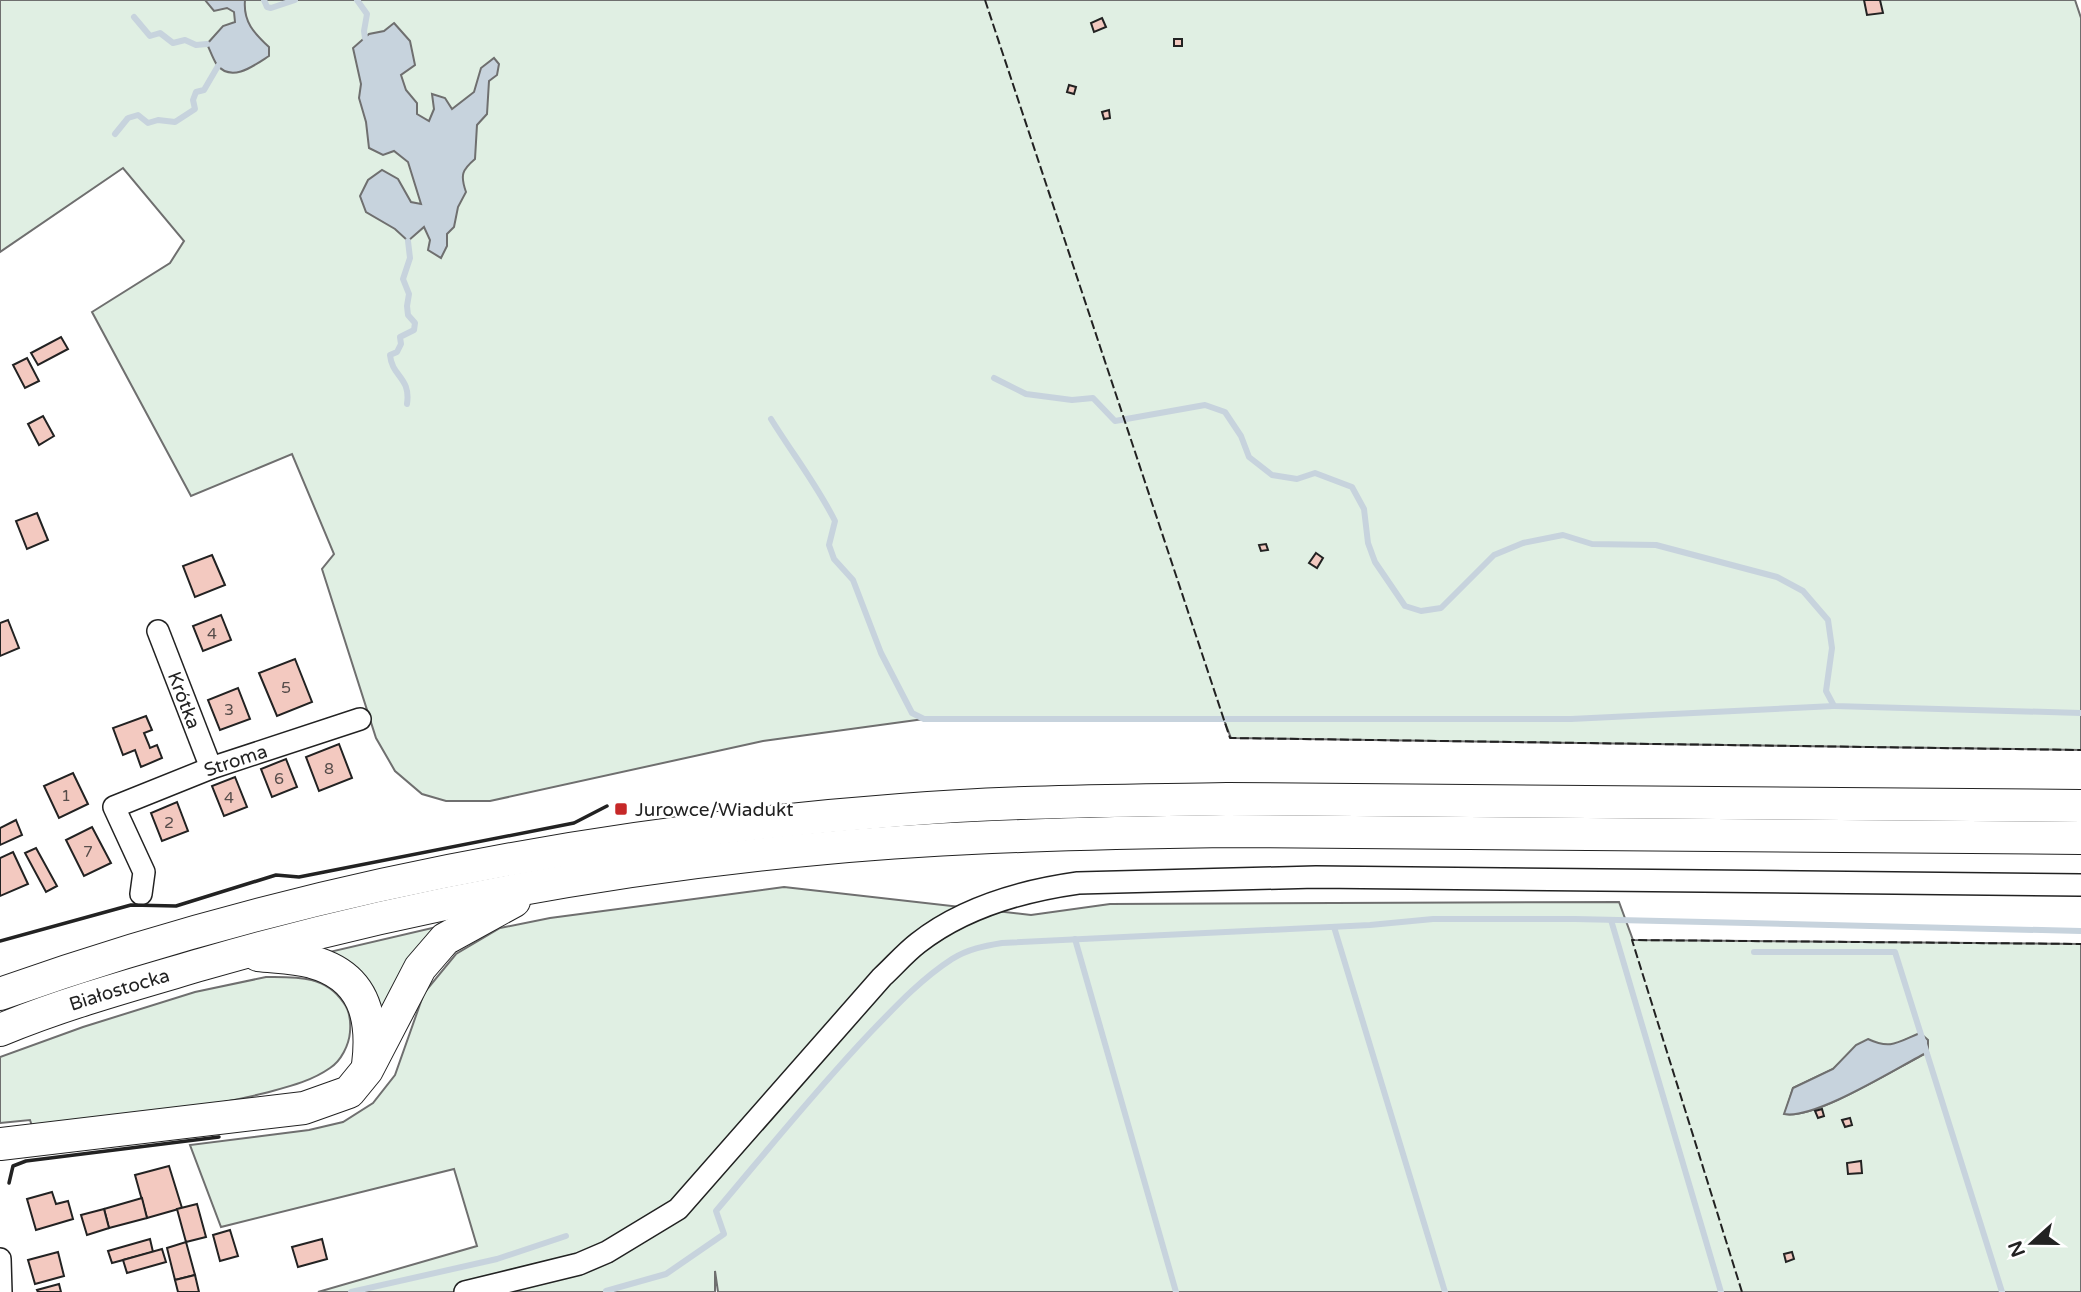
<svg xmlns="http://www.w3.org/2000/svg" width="2081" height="1292" font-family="'Varela Round',sans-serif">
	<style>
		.green { fill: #e0efe3; stroke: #6f6f6f; stroke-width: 2; fill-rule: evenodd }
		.water { fill: #c7d3dd; stroke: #6f6f6f; stroke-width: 2 }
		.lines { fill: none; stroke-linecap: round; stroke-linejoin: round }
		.stream { stroke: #c7d3dd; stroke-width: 6 }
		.building { fill: #f3c9c0; stroke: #222; stroke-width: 2 }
		.minor-casing { stroke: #222; stroke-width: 24 }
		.highway-casing { stroke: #222; stroke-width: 34 }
		.minor { stroke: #fff; stroke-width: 21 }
		.highway { stroke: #fff; stroke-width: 32 }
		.fence { stroke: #222; stroke-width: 2; stroke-dasharray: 9 3.5; stroke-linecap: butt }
		.wall { stroke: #222; stroke-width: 3.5 }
		.poi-dot { fill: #c62828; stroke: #fff; stroke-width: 2.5 }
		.labels { text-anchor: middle; stroke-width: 5; stroke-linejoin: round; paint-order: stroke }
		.number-label { font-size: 16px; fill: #564c4a }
		.street-label { font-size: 19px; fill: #222; stroke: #fff }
		.poi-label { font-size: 19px; fill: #222; stroke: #fff; text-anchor: start }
	</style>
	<rect width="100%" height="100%" fill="#fff"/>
	<!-- green -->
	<g class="green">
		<path d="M 0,0 L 2075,0 L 2081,18 L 2081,750 L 1231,738 L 1224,720 L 924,719 L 763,741 L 490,801 L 446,801 L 422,794 L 395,771 L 376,738 L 322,569 L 334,554 L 292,454 L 191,496 L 92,312 L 170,263 L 184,241 L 123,168 L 0,252 Z"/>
		<path d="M 784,887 L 1031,915 L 1110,904 L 1619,902 L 1633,940 L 2081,944 L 2081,1292 L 718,1292 L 715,1271 L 715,1292 L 318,1292 L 477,1246 L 454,1169 L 221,1227 L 190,1145 L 309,1130 L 343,1122 L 373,1103 L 395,1075 L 424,993 L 456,954 L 500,928 L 550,918 ZM 1919,1034 L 1928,1052 C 1898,1067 1815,1120 1785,1114 L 1793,1088 L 1833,1069 L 1844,1059 L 1881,1046 L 1896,1044 Z"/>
		<path d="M 445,925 L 382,1027 L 325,953 Z"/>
		<path d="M 266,977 C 296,977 325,975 343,1002 C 350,1011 351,1021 350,1032 C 349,1045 341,1061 330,1068 C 310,1082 287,1087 265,1093 C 189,1112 110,1117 32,1126 L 30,1120 L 0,1123 L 0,1057 L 83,1027 L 195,992 Z"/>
	</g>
	<!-- water -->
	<g class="water">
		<path d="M 205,0 L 245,0 C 243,22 254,33 269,47 L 269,56 C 255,65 232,83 217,65 C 213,59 210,50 207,44 L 223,26 L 235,22 L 234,12 L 227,8 L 214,11 Z"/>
		<path d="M 394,23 L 410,41 L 415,65 L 401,75 L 406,90 L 417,103 L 417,114 L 429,121 L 434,109 L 432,94 L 445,98 L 452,109 L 474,92 L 481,68 L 494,58 L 499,64 L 497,75 L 489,81 L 487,114 L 477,125 L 475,159 C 462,170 460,175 466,192 L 458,207 L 454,227 L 447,234 L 447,246 L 441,258 L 428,250 L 430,240 L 424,227 L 408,241 L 395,229 L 366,212 L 360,196 L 368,180 L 382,170 L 398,179 L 411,202 L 421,204 L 408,162 L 394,151 L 383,155 L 369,148 L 366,122 L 359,98 L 361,84 L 353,48 L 369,34 L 384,31 Z"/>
		<path d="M 1920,1033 L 1928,1040 L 1928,1052 C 1898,1067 1815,1120 1784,1114 L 1793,1088 L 1833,1069 L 1856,1045 L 1868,1039 C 1891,1050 1898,1042 1920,1033 Z"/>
	</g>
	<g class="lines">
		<!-- stream -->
		<g class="stream">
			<path d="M 264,0 L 267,7 L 271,8 L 295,0"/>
			<path d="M 357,0 L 367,14 L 364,31 L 365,38"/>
			<path d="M 134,17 L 150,36 L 160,33 L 173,43 L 185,40 L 196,45 L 207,44"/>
			<path d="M 115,134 L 128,118 L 138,115 L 148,123 L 158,120 L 175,122 L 195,109 L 193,100 L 196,92 L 204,90 L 218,66"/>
			<path d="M 994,378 L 1026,394 L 1072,400 L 1093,398 L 1115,421 L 1205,405 L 1225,412 L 1241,436 L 1249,457 L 1272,475 L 1297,479 L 1315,473 L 1352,487 L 1364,509 L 1368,543 L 1375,562 L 1405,606 L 1421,611 L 1441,608 L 1494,555 L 1523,543 L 1563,535 L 1592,544 L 1656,545 L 1777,577 L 1803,591 L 1828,620 L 1832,648 L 1826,691 L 1834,706 L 2081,713"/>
			<path d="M 407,404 C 411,377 392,377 390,355 L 397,352 L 401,344 L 400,337 L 414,330 L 415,323 L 408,315 L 407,306 L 409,294 L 403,279 L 410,258 L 408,241"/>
			<path d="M 771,419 C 792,453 817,485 835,521 L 829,545 L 834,559 L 853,580 L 881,653 L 912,713 L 924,719 L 1571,719 L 1834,706"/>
			<path d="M 1611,920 L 1721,1292"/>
			<path d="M 1334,927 L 1445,1292"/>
			<path d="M 1075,939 L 1176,1292"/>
			<path d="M 1754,952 L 1895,952 L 2002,1292"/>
			<path d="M 606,1291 L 666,1274 L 724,1234 L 716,1211 C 766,1152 815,1091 869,1034 C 895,1007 921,979 952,959 C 968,949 984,946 1002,943 L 1370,925 L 1433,919 L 1575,919 L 2081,931"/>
			<path d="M 351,1292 L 497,1259 L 566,1236"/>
		</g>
	</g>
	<!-- building -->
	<g class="building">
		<path d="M 1864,0 L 1880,0 L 1883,13 L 1867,15 Z"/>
		<path d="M 1102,18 L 1106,27 L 1094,32 L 1091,23 Z"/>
		<rect x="1174" y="39" width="8" height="7"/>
		<path d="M 1069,85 L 1076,87 L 1074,94 L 1067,92 Z"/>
		<path d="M 1109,110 L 1110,118 L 1104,119 L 1102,112 Z"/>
		<path d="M 61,337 L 68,349 L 38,365 L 31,353 Z"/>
		<path d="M 27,358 L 39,381 L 25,388 L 13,365 Z"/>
		<path d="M 43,416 L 54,436 L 39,445 L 28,424 Z"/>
		<path d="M 37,513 L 48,540 L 27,549 L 16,521 Z"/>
		<path d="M 1266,544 L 1268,550 L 1261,551 L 1259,545 Z"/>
		<path d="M 1316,553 L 1323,558 L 1317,568 L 1309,563 Z"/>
		<path d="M 212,555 L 225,585 L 195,597 L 183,566 Z"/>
		<path d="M 221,615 L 231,640 L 203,651 L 193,626 Z"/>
		<path d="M 8,620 L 19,648 L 0,656 L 0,623 Z"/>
		<path d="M 295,659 L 312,702 L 277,716 L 259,673 Z"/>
		<path d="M 238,688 L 250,719 L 220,730 L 208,700 Z"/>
		<path d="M 146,716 L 152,730 L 144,733 L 149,745 L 150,748 L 157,745 L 162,758 L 141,767 L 135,750 L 123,755 L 113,728 Z"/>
		<path d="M 339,744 L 352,778 L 319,791 L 306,757 Z"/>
		<path d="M 286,759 L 297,787 L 272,797 L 261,769 Z"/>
		<path d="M 73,773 L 88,804 L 59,818 L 44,786 Z"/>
		<path d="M 235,777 L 247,807 L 224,816 L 212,786 Z"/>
		<path d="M 177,802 L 188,831 L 162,841 L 151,813 Z"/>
		<path d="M 16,820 L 22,835 L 0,845 L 0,828 Z"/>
		<path d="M 92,827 L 111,863 L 84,876 L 66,840 Z"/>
		<path d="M 36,848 L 57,886 L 46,892 L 25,853 Z"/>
		<path d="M 13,852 L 28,884 L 0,896 L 0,858 Z"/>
		<path d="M 1822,1109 L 1824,1116 L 1818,1118 L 1815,1111 Z"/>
		<path d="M 1850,1118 L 1852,1125 L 1845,1127 L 1842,1120 Z"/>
		<path d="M 1861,1161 L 1862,1173 L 1848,1174 L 1847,1163 Z"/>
		<path d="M 169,1166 L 182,1208 L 147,1218 L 135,1175 Z"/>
		<path d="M 52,1192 L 56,1204 L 68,1201 L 73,1219 L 36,1230 L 27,1199 Z"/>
		<path d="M 142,1198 L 147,1218 L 109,1228 L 104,1209 Z"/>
		<path d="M 197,1204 L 206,1237 L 186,1242 L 177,1209 Z"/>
		<path d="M 104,1209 L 109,1228 L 87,1235 L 81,1215 Z"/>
		<path d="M 230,1230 L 238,1256 L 220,1261 L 213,1235 Z"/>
		<path d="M 150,1239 L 153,1252 L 112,1263 L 108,1251 Z"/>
		<path d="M 322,1239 L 327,1259 L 298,1267 L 292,1247 Z"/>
		<path d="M 186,1242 L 195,1275 L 175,1280 L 167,1248 Z"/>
		<path d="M 162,1249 L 166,1262 L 127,1273 L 123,1260 Z"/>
		<path d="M 58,1252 L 64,1276 L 35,1284 L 28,1260 Z"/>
		<path d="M 1792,1252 L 1794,1259 L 1786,1262 L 1784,1254 Z"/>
		<path d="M 195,1275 L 199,1292 L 178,1292 L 175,1280 Z"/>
		<path d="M 59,1284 L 61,1292 L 38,1292 L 37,1290 Z"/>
	</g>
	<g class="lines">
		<!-- minor casing -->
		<g class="minor-casing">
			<g id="minor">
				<path id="s1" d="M 158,631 L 211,768"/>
				<path id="s2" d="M 141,894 L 144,872 L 114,807 L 211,768 L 360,719"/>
				<path d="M 0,1259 L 1,1292"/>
				<path d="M 465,1292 L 579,1264 L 607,1252 L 678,1209 L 882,977 C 894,966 905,953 918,943 C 964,907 1021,891 1078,883 L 1316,877 L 2081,885"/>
			</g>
		</g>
		<!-- highway casing -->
		<g class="highway-casing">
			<g id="highway">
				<path d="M 258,955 C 275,957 295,957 312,962 C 364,976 374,1017 368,1065"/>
				<path d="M 0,994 C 289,891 595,833 901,810 C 1009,801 1118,801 1227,799 L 2081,806"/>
				<path id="s3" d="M 0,1030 C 65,1003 135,984 203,964 C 405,905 616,867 826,848 C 959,836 1093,833 1227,831 L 2081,838"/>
				<path d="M 0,1144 L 304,1108 L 349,1092 L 367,1070 L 420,968 L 445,939 L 514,901"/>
			</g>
		</g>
		<!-- minor -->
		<use href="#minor" class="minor"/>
		<!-- highway -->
		<use href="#highway" class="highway"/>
		<!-- fence -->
		<g class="fence">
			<path d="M 985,0 L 1230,738 L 2081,750"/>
			<path d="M 1742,1292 L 1632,940 L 2081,944"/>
		</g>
		<!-- wall -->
		<g class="wall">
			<path d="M 0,941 L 131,905 L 176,906 L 276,875 L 299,877 L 574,823 L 607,806"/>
			<path d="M 9,1183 L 13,1166 L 26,1161 L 219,1137"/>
		</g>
	</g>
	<!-- markers -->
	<rect class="poi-dot" x="614" y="802" width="14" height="14" rx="3.5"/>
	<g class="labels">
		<!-- number labels -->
		<g class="number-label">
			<text x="212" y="639">4</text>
			<text x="286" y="693">5</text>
			<text x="229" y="715">3</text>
			<text x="329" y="774">8</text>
			<text x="279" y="784">6</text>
			<text x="66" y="801">1</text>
			<text x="229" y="803">4</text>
			<text x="169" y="828">2</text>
			<text x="88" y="857">7</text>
		</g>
		<!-- street labels -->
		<g class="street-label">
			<text dy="7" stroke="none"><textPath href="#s1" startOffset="74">Krótka</textPath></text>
			<text dy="7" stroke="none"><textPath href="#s2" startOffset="224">Stroma</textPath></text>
			<text dy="7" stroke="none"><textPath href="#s3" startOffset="126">Białostocka</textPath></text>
		</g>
		<!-- poi labels -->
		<g class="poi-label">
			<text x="635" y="816">Jurowce/Wiadukt</text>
		</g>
	</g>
	<!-- north arrow -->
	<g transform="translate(2032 1243) rotate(249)" stroke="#ffffff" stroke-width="5" paint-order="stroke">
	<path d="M0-5L12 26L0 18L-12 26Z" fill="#222222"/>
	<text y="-10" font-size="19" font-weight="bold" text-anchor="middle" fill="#222222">N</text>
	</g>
</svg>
